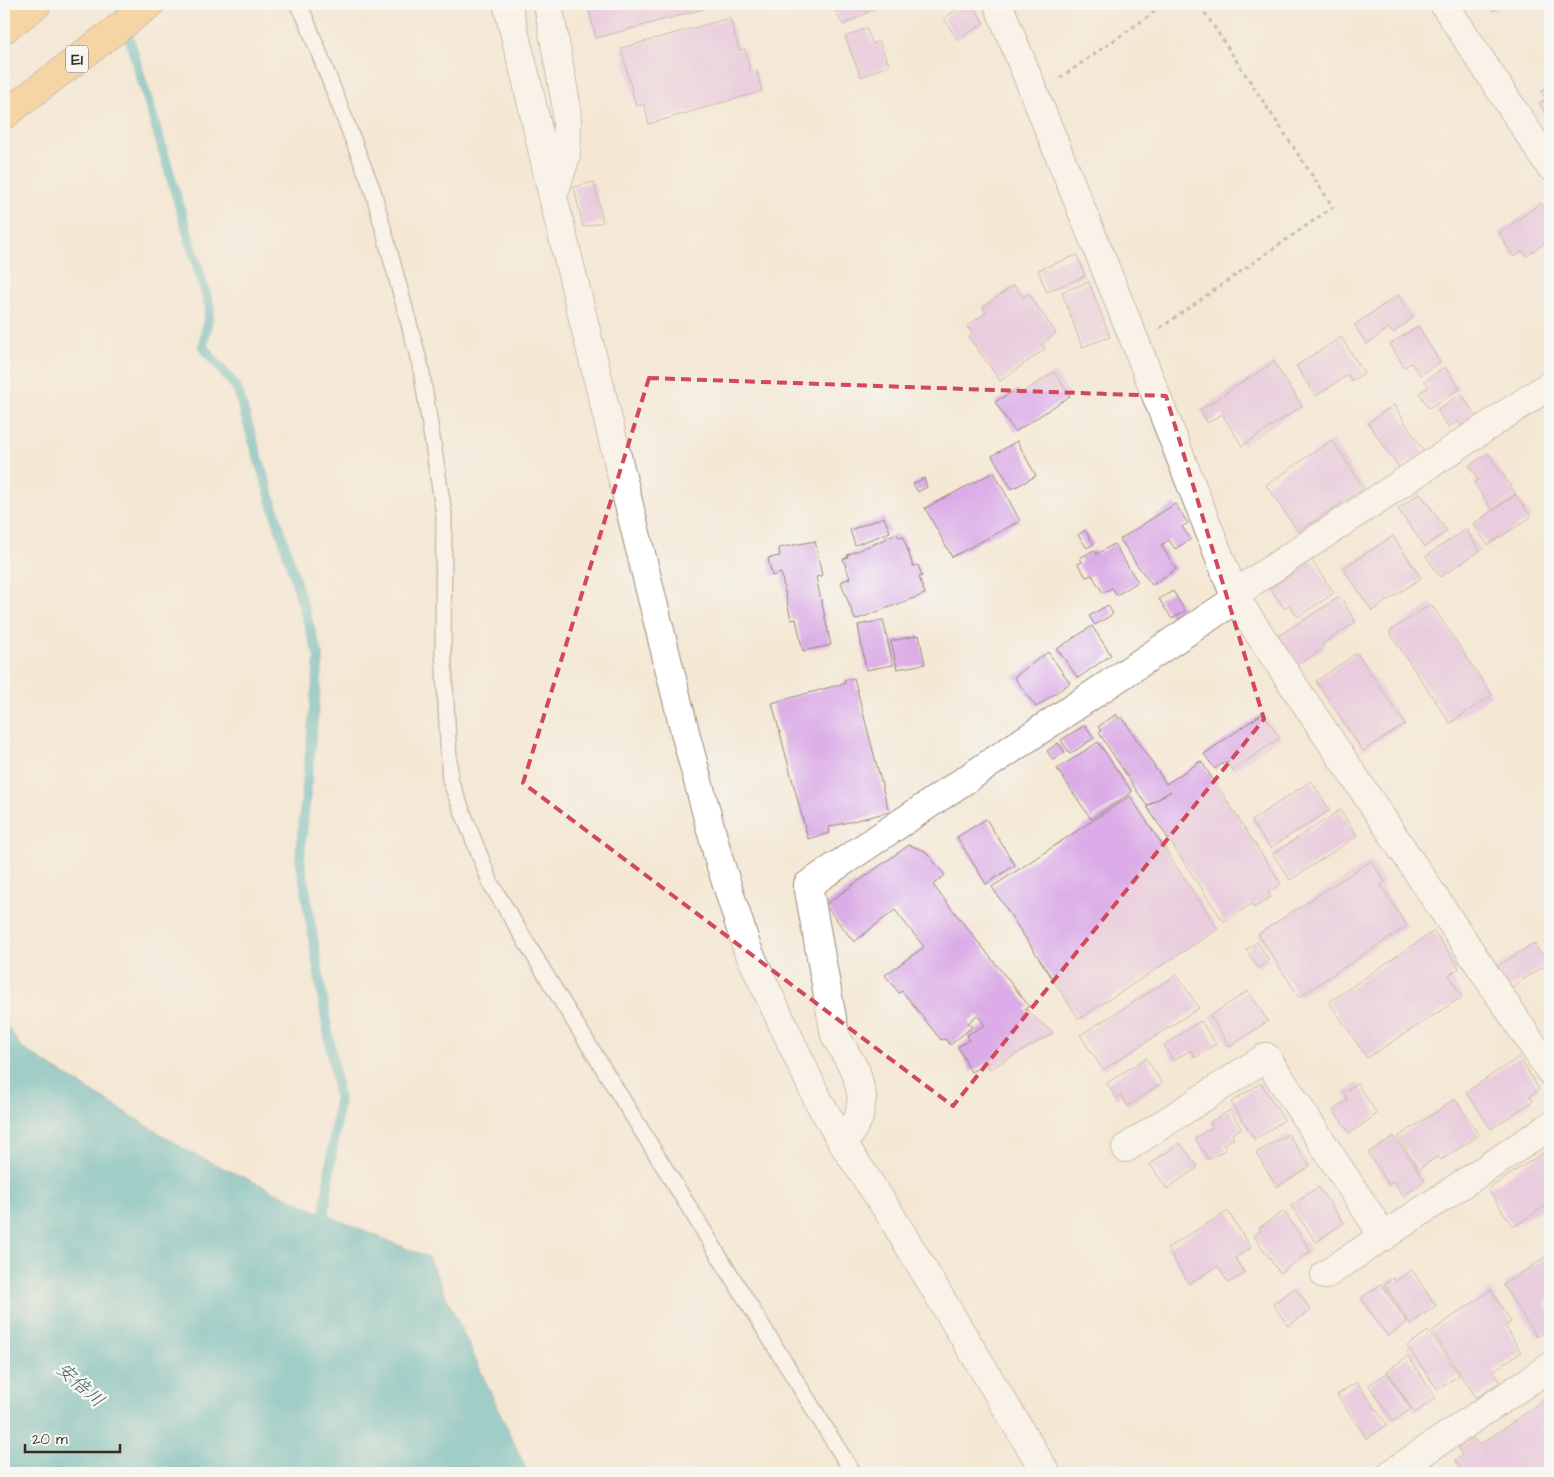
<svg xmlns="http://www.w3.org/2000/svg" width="1554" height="1477" font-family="'Architects Daughter','Klee One',sans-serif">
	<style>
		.water { fill: #3daeb7; stroke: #3c6c6a }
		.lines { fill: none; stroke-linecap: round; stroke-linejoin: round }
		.stream { stroke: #3daeb7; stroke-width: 10 }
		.building { fill: #dbace7 }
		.lane-casing { stroke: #98897a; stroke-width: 18 }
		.street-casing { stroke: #98897a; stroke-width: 30 }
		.highway-casing { stroke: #98897a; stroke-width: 30 }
		.path { stroke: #98897a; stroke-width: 3; stroke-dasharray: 4 4; stroke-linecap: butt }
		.lane { stroke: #fff; stroke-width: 15 }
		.street { stroke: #fff; stroke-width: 28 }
		.highway { stroke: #f8bf6c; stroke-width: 28 }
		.marked { fill: none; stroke: #d1495b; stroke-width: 4; stroke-dasharray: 10 6; stroke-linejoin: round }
		.labels { text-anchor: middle; stroke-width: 5; stroke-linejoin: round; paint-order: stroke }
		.shield { fill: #f6f6f2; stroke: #73675e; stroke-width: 1 }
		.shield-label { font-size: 16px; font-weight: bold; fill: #3b2a1e }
		.water-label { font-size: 19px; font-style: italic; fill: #3c5f5b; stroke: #f6f6f2 }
	</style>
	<rect width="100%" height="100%" fill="#f6f6f2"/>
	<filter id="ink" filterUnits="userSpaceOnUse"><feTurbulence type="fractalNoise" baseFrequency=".02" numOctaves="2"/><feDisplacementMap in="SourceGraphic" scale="10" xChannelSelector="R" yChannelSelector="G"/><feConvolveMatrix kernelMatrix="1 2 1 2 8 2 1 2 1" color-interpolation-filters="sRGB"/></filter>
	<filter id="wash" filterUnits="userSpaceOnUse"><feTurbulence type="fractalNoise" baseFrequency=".0096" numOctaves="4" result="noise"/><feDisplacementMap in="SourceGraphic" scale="20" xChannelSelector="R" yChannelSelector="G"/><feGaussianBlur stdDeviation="1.12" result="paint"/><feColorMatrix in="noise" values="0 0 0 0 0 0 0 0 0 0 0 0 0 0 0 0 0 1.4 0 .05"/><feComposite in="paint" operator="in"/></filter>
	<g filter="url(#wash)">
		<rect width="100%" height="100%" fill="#f4e8d5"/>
		<!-- water -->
		<path class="water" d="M 4,1021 L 22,1048 L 191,1153 L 324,1214 L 428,1257 L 528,1473 L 4,1473 Z"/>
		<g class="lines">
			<!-- stream -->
			<path class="stream" d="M 119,4 L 210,308 L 203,347 L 237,388 L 319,658 L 300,857 L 339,1100 L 324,1214 L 332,1224"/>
		</g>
		<g id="blocks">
			<!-- building -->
			<g class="building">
				<path d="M 587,4 L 722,4 L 596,38 Z"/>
				<path d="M 832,4 L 884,4 L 843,25 Z"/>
				<path d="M 966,4 L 972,4 L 984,23 L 957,40 L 944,18 Z"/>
				<path d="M 1488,4 L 1505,4 L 1493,11 Z"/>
				<path d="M 730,18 L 739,50 L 745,49 L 750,71 L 756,70 L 762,91 L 649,124 L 644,105 L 636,106 L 621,48 Z"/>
				<path d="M 866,28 L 873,44 L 879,41 L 889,65 L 861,77 L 845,37 Z"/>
				<path d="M 1550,86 L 1550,122 L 1539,103 L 1546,99 L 1541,92 Z"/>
				<path d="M 594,182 L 603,222 L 583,227 L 574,187 Z"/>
				<path d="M 1541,203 L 1550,217 L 1550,239 L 1527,256 L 1523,251 L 1514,257 L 1499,233 Z"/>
				<path d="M 1077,255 L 1085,276 L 1047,292 L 1038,270 Z"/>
				<path d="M 1089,282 L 1110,337 L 1082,347 L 1062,292 Z"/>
				<path d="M 1014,285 L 1023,297 L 1029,294 L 1056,333 L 1042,344 L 1045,349 L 1000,381 L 969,337 L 973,334 L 967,326 L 986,313 L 983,307 Z"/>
				<path d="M 1398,295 L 1413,318 L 1393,333 L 1389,328 L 1367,344 L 1354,325 Z"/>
				<path d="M 1418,326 L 1440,362 L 1420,375 L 1411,363 L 1404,367 L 1390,344 Z"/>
				<path d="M 1341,337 L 1364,373 L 1352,381 L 1348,375 L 1316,396 L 1296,366 Z"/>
				<path d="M 1274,362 L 1302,406 L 1242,446 L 1222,414 L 1208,423 L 1200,410 Z"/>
				<path d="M 1445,367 L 1460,389 L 1429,408 L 1419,393 L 1429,387 L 1425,381 Z"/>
				<path d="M 1054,372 L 1070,396 L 1015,432 L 995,402 L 1017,389 L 1020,394 Z"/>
				<path d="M 1461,394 L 1477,417 L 1462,427 L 1458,421 L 1448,427 L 1437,410 Z"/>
				<path d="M 1394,405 L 1425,453 L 1400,469 L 1368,423 Z"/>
				<path d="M 1332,440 L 1364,488 L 1298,532 L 1266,485 Z"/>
				<path d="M 1017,441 L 1036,476 L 1012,489 L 992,456 Z"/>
				<path d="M 1488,453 L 1516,494 L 1492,510 L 1474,483 L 1478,480 L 1469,466 Z"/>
				<path d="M 994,472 L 1020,521 L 952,557 L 925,508 Z"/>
				<path d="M 924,478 L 927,487 L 918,492 L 913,484 Z"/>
				<path d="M 1420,493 L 1447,531 L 1425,547 L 1398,509 Z"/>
				<path d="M 1516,495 L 1531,517 L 1488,545 L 1473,524 Z"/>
				<path d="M 1175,504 L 1188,523 L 1182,527 L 1191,539 L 1175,549 L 1169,540 L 1161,545 L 1176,569 L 1152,585 L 1137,565 L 1120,539 Z"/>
				<path d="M 884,517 L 890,532 L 855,545 L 850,530 Z"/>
				<path d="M 1466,529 L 1480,551 L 1440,577 L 1426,556 Z"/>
				<path d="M 1085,530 L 1094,544 L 1087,548 L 1078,535 Z"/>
				<path d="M 897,534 L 899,537 L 903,536 L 913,566 L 918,565 L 922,576 L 919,577 L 925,594 L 855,620 L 841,582 L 850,578 L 843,559 L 848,557 L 847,555 L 886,539 L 886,537 Z"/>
				<path d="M 1393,536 L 1421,578 L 1372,611 L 1343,568 Z"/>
				<path d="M 815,541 L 822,576 L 816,577 L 831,645 L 803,651 L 796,619 L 791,620 L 781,573 L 772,576 L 768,558 L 780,556 L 779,548 Z"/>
				<path d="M 1114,544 L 1138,582 L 1117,595 L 1112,588 L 1103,593 L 1092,575 L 1086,577 L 1078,564 L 1082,562 L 1080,558 L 1094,550 L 1097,554 Z"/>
				<path d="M 1310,558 L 1334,593 L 1298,617 L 1289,605 L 1284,608 L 1270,588 L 1293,573 L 1291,571 Z"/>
				<path d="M 1173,591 L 1185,611 L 1172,619 L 1159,599 Z"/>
				<path d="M 1340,597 L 1356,622 L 1322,644 L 1324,648 L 1297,665 L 1278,636 Z"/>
				<path d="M 1431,604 L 1492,695 L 1450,723 L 1389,632 Z"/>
				<path d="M 1108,605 L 1113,614 L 1095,625 L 1089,616 Z"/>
				<path d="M 883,620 L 893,665 L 866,670 L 858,625 Z"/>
				<path d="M 1092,626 L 1111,655 L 1078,678 L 1057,649 Z"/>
				<path d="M 919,635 L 925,664 L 897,669 L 891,641 Z"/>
				<path d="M 1048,652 L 1070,683 L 1036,707 L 1014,677 Z"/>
				<path d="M 1357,653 L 1405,724 L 1363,751 L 1316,681 Z"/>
				<path d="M 854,678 L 889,812 L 829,827 L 830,833 L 808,839 L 772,703 L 845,683 L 845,680 Z"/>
				<path d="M 1263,713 L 1280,738 L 1233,770 L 1226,761 L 1215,769 L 1204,754 Z"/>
				<path d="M 1116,714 L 1119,719 L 1122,717 L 1166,784 L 1201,761 L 1281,884 L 1268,893 L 1271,897 L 1254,908 L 1251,904 L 1224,922 L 1147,807 L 1171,791 L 1147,806 L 1099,733 L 1101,731 L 1098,727 Z"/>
				<path d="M 1085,725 L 1094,738 L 1070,754 L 1061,740 Z"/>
				<path d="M 1098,742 L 1132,792 L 1091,819 L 1057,769 Z"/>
				<path d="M 1058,743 L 1065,752 L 1053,760 L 1047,751 Z"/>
				<path d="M 1311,781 L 1330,810 L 1270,848 L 1251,821 Z"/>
				<path d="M 1130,796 L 1218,929 L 1079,1019 L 992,887 Z"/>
				<path d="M 1340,810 L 1357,836 L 1290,880 L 1273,854 Z"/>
				<path d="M 986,819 L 1015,865 L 986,884 L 957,837 Z"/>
				<path d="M 909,845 L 925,851 L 945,875 L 933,885 L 1029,1006 L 1025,1009 L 1053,1033 L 990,1069 L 987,1063 L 971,1072 L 958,1047 L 969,1040 L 967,1035 L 985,1025 L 977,1015 L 968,1023 L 972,1027 L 950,1045 L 945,1039 L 941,1040 L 902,991 L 899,993 L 885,975 L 924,947 L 895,910 L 854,942 L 825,905 Z"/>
				<path d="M 1371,861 L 1385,882 L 1381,885 L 1407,926 L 1299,997 L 1258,934 Z"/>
				<path d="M 1434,931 L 1459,968 L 1449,975 L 1462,997 L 1367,1058 L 1329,1002 Z"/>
				<path d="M 1257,942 L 1269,960 L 1258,968 L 1246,950 Z"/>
				<path d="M 1534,943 L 1548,964 L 1508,989 L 1495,968 Z"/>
				<path d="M 1177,975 L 1199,1008 L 1103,1070 L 1080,1035 Z"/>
				<path d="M 1248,991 L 1268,1021 L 1230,1047 L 1210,1016 Z"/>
				<path d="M 1201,1021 L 1216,1044 L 1195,1058 L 1191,1050 L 1173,1061 L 1164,1045 Z"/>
				<path d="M 1519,1057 L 1539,1089 L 1530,1096 L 1533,1101 L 1491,1129 L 1466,1092 Z"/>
				<path d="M 1146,1058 L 1162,1083 L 1128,1106 L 1121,1095 L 1116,1098 L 1107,1083 Z"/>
				<path d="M 1261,1083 L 1284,1120 L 1255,1140 L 1231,1102 Z"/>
				<path d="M 1357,1083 L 1377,1114 L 1350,1133 L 1333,1110 L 1348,1100 L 1344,1093 Z"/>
				<path d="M 1455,1099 L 1479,1135 L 1441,1160 L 1438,1156 L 1419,1169 L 1398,1137 Z"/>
				<path d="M 1230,1110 L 1241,1128 L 1232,1134 L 1234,1138 L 1223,1145 L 1226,1149 L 1209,1160 L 1195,1138 L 1213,1127 L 1210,1122 Z"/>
				<path d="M 1288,1134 L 1310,1166 L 1277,1187 L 1256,1153 Z"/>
				<path d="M 1394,1136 L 1425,1181 L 1403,1196 L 1393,1181 L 1389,1185 L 1368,1153 Z"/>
				<path d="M 1180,1143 L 1198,1167 L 1167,1189 L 1150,1164 Z"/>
				<path d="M 1547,1150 L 1550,1154 L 1550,1203 L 1513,1227 L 1488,1189 Z"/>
				<path d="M 1318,1187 L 1344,1223 L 1316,1242 L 1291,1206 Z"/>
				<path d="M 1228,1211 L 1251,1248 L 1235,1258 L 1245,1273 L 1228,1283 L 1218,1266 L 1189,1284 L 1167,1248 Z"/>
				<path d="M 1284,1211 L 1311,1251 L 1280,1273 L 1254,1236 L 1261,1230 L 1259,1228 Z"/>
				<path d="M 1550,1254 L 1550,1297 L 1543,1302 L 1550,1312 L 1550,1329 L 1537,1337 L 1503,1285 Z"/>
				<path d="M 1412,1270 L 1436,1306 L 1410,1324 L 1384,1284 L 1393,1278 L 1396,1281 Z"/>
				<path d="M 1381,1284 L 1407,1322 L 1388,1337 L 1361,1298 Z"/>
				<path d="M 1295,1288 L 1311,1310 L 1288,1326 L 1273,1304 Z"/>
				<path d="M 1491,1290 L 1511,1322 L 1505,1326 L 1521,1352 L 1493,1371 L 1500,1382 L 1476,1398 L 1432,1331 Z"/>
				<path d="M 1428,1331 L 1459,1375 L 1438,1390 L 1407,1346 Z"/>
				<path d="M 1408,1356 L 1436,1398 L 1415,1413 L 1387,1371 Z"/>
				<path d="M 1387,1373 L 1411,1409 L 1393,1421 L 1369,1385 Z"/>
				<path d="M 1357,1382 L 1387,1425 L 1367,1439 L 1337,1395 Z"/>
				<path d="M 1544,1401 L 1550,1410 L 1550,1463 L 1534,1473 L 1464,1473 L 1455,1460 L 1462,1456 L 1458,1448 L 1474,1438 L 1479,1445 Z"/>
			</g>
		</g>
	</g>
	<g filter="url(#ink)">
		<use href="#blocks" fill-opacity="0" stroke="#98897a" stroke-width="1"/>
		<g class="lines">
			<!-- lane casing -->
			<g class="lane-casing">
				<path id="lane" d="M 297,4 L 305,17 L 373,191 L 421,368 L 444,514 L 443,648 L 450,780 L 491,884 L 561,1000 L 853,1473"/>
			</g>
			<!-- street casing -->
			<g class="street-casing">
				<g id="street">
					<path d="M 507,4 L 526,78 L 553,197 L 687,740 L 719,860 L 747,948 L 819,1102 L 844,1145 L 888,1211 L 1046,1473"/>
					<path d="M 548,4 L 566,104 L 567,126 L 566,156 L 553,196"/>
					<path d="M 998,4 L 1136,344 L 1236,599 L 1550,1071"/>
					<path d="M 1444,4 L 1550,166"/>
					<path d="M 844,1145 L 859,1117 L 862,1096 L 856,1072 L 835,1035 L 808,885 L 1236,599 L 1249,584 L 1550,385"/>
					<path d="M 1126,1148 L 1266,1057 L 1384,1237"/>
					<path d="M 1325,1275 L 1550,1126"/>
					<path d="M 1392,1473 L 1550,1367"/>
				</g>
			</g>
			<!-- highway casing -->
			<g class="highway-casing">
				<g id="highway">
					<path d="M 4,29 L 37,4"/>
					<path d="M 4,115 L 150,4"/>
				</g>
			</g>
			<!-- path -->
			<g class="path">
				<path d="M 1060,78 L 1166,4"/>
				<path d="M 1160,328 L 1333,207 L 1199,4"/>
			</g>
			<!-- lane -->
			<use href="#lane" class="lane"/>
			<!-- street -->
			<use href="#street" class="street"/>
			<!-- highway -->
			<use href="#highway" class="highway"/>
		</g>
	</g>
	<!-- marked area -->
	<path d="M0 0H1554V1477H0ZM 649,378 L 1166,396 L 1264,719 L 953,1106 L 523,783 Z" fill="#f4e8d5" fill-opacity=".55" fill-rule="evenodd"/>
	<path class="marked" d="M 649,378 L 1166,396 L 1264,719 L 953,1106 L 523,783 Z"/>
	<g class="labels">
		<!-- shield labels -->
		<rect class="shield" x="66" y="45.5" width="22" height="27" rx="4"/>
		<g class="shield-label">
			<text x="77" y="65">E1</text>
		</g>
		<!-- water labels -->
		<g class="water-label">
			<text transform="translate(81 1384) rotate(42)" y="7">安倍川</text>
		</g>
	</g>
	<!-- margin -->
	<rect width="1554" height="1477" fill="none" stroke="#f6f6f2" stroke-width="20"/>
	<!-- scale -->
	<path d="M25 1444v8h95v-8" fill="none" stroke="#3b2a1e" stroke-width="2.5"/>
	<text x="32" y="1444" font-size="15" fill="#3b2a1e" stroke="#f6f6f2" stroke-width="4" paint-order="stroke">20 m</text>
</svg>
